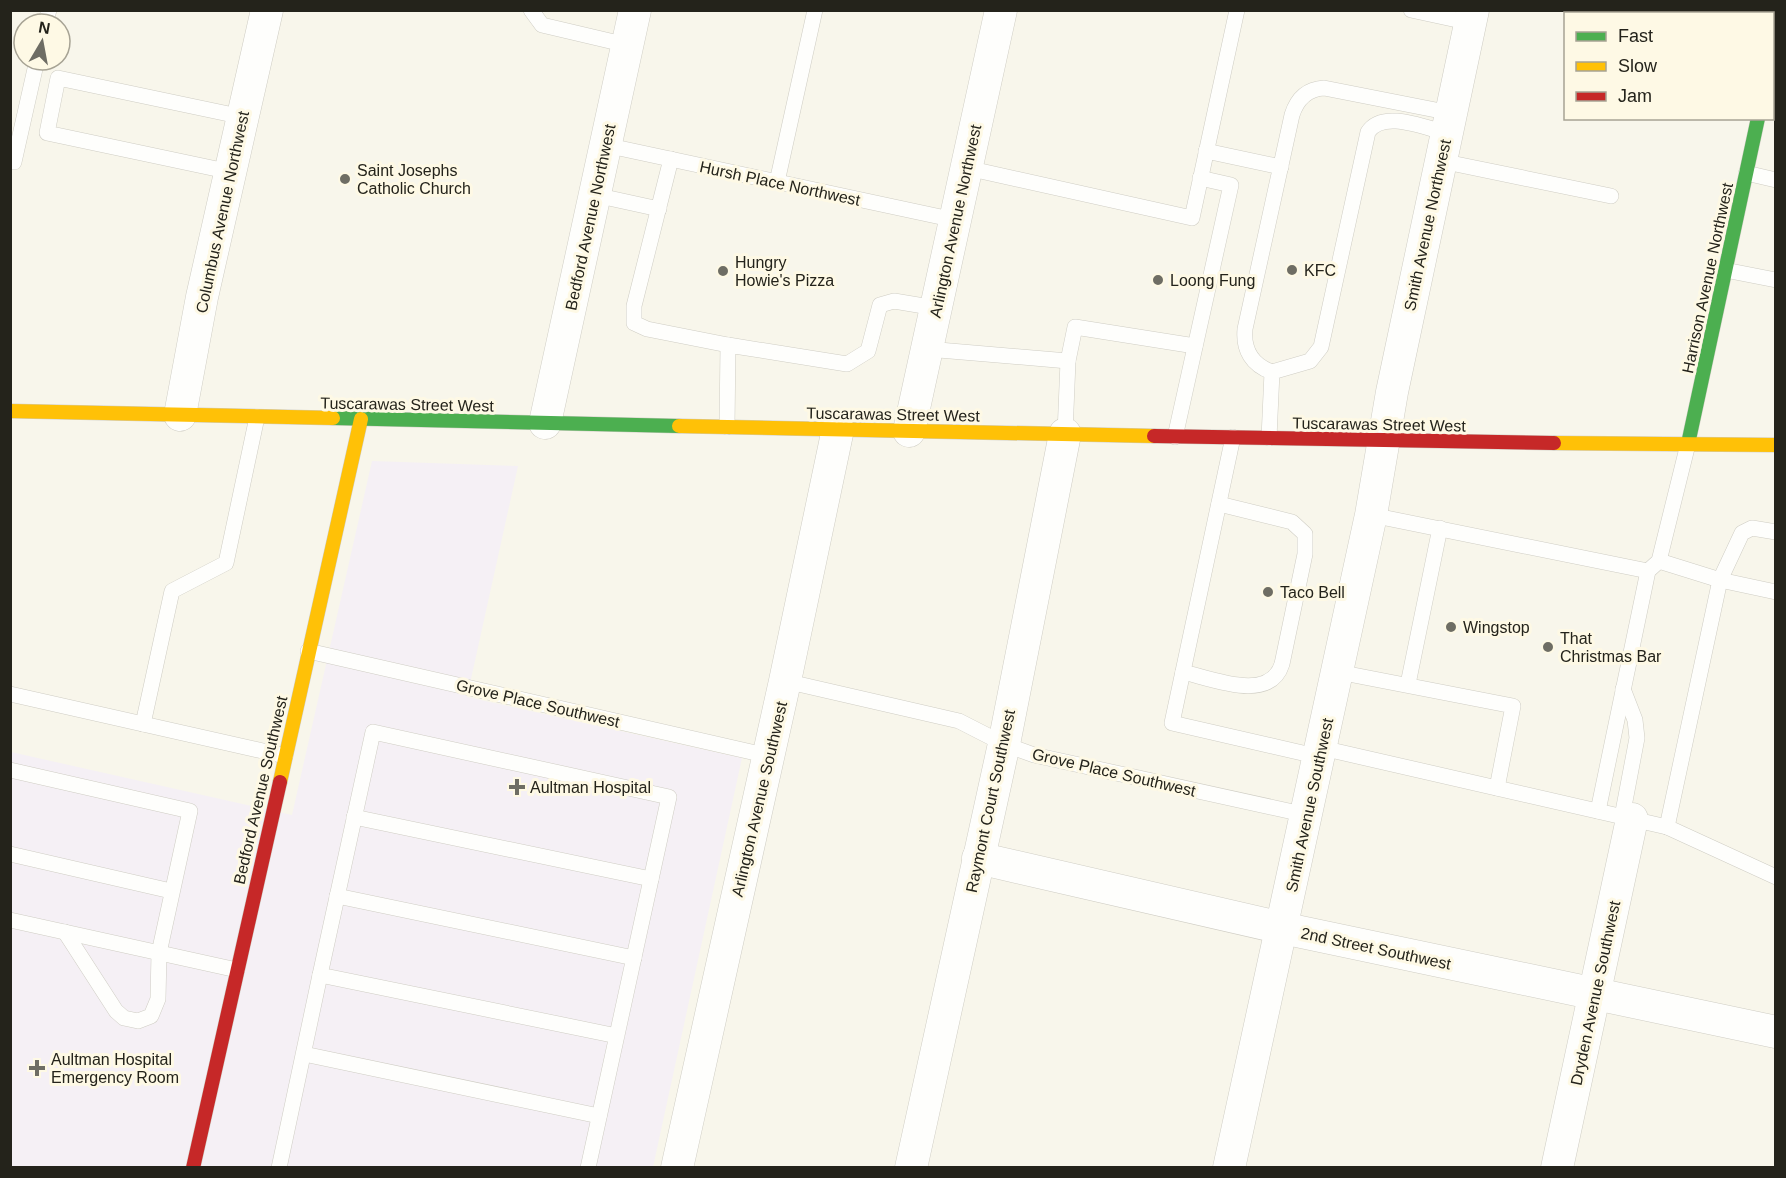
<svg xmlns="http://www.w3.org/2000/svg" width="1786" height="1178" font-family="Helvetica,sans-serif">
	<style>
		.medical { fill: #f5f0f5 }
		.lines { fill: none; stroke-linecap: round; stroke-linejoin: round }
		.lane-casing { stroke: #cfcdc4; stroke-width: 16 }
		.street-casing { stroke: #cfcdc4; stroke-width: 33 }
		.fast-casing { stroke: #cfcdc4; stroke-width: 15 }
		.slow-casing { stroke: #cfcdc4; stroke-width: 15 }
		.jam-casing { stroke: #cfcdc4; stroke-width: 15 }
		.lane { stroke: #fefefc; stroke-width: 15 }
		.street { stroke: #fefefc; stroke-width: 32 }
		.fast { stroke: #4caf50; stroke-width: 14 }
		.slow { stroke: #ffc107; stroke-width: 14 }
		.jam { stroke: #c62828; stroke-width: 14 }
		.poi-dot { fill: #6e6d64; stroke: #fef9e5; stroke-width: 2 }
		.labels { text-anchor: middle; stroke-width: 6; stroke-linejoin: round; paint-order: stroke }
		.poi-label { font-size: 16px; fill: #24231b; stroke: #fef9e5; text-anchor: start }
		.street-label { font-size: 16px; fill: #24231b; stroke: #fef9e5 }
	</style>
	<rect width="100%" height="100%" fill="#f8f6eb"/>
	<!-- medical -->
	<path class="medical" d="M 372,461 L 518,466 L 467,697 L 742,758 L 653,1167 L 11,1168 L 11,752 L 292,815 Z"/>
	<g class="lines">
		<!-- lane casing -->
		<g class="lane-casing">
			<g id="lane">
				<path d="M 531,10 L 542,25 L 627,45"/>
				<path d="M 1411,10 L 1471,23"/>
				<path d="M 1651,14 L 1651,10"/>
				<path d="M 45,24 L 49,10"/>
				<path d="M 605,145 L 955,220"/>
				<path d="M 1206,151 L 1281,167"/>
				<path d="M 671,159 L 634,306 L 634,323 L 647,329 L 728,345"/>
				<path d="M 1441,161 L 1611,196"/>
				<path d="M 10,162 L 14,162 L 37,60"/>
				<path d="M 967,168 L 1192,218 L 1237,10"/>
				<path d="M 231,172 L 47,133 L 58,78 L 243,117"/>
				<path d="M 1746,173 L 1776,180"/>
				<path d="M 777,182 L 815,10"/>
				<path d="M 595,195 L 659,209"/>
				<path d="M 1725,270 L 1776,280"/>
				<path d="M 927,349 L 1068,361"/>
				<path d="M 1272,372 C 1252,365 1243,350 1245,329 L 1292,115 C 1297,99 1307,89 1324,88 L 1451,113"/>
				<path d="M 727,427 L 728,345 L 847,364 L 868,351 L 880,305 L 894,301 L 936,308"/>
				<path d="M 1065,434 L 1068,361 L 1075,327 L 1195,346"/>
				<path d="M 1175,437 L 1231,185 L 1200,178"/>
				<path d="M 1233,437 L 1172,723 L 1320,757"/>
				<path d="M 1269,438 L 1272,372 L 1310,361 L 1321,347 L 1368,132 C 1383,109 1425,128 1447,133"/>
				<path d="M 1371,515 L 1648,571"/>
				<path d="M 1776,532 L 1752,528 L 1742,533 L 1720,580 L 1667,827 L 1776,877"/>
				<path d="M 1659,561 L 1720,580 L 1776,592"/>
				<path d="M 308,651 L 769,756"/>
				<path d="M 1183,672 C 1213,679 1270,703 1282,664 L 1305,554 L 1305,534 L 1292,522 L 1219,504"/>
				<path d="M 1338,672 L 1513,706 L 1497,788"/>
				<path d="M 785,681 L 959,721 L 1004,744 L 1034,755 L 1307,815"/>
				<path d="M 1408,684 L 1440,528"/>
				<path d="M 10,694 L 285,756"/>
				<path d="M 143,724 L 172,591 L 226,563 L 257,417"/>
				<path d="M 1322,748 L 1667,827"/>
				<path d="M 10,770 L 190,811 L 159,953 L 158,999 L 151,1016 L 138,1021 L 124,1018 L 116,1011 L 65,932"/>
				<path d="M 1598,811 L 1648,571 L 1659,561 L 1688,444"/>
				<path d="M 354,817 L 651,879"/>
				<path d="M 1622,817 L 1637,738 L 1635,720 L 1623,689"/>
				<path d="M 10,854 L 171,891"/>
				<path d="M 337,896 L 634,958"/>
				<path d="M 10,920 L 237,970"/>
				<path d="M 304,1054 L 599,1116"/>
				<path d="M 279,1168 L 320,975"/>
				<path d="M 588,1168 L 669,797 L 373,732 L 320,975 L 617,1036"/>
			</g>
		</g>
		<!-- street casing -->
		<g class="street-casing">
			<g id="street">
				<path d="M 180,415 L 202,297 L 267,10"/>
				<path d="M 545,423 L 635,10"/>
				<path d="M 909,431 L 1001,10"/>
				<path d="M 978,858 L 1282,928 L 1776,1032"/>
				<path d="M 677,1168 L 785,681 L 838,429"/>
				<path d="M 911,1168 L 1004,744 L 1065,434"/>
				<path d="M 1229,1168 L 1371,515 L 1392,392 L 1473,10"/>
				<path d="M 1557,1168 L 1632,819"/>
			</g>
		</g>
		<!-- fast casing -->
		<g class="fast-casing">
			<g id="fast">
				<path d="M 333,418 L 679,426"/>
				<path d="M 1688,444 L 1758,118"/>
			</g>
		</g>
		<!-- slow casing -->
		<g class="slow-casing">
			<g id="slow">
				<path d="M 1772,54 L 1776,41"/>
				<path d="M 10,411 L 333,418"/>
				<path d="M 679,426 L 1154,436"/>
				<path d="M 1554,443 L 1776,445"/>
				<path d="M 280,782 L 361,419"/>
			</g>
		</g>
		<!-- jam casing -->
		<g class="jam-casing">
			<g id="jam">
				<path d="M 1154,436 L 1554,443"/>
				<path d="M 193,1168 L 280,782"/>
			</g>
		</g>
		<!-- lane -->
		<use href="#lane" class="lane"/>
		<!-- street -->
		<use href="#street" class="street"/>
		<!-- fast -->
		<use href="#fast" class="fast"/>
		<!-- slow -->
		<use href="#slow" class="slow"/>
		<!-- jam -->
		<use href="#jam" class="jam"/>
	</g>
	<!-- markers -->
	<g class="poi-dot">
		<circle cx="345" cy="179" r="6"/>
		<circle cx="1292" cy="270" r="6"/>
		<circle cx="723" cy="271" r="6"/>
		<circle cx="1158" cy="280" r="6"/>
		<circle cx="1268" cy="592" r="6"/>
		<circle cx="1451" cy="627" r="6"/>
		<circle cx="1548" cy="647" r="6"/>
		<path d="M514 778h6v6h6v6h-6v6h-6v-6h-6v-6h6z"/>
		<path d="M34 1059h6v6h6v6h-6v6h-6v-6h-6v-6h6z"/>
	</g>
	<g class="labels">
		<!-- poi labels -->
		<g class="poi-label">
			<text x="357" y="176">Saint Josephs<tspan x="357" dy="18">Catholic Church</tspan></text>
			<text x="735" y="268">Hungry<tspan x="735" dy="18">Howie's Pizza</tspan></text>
			<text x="1304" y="276">KFC</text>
			<text x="1170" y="286">Loong Fung</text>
			<text x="1280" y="598">Taco Bell</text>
			<text x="1463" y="633">Wingstop</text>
			<text x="1560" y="644">That<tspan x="1560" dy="18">Christmas Bar</tspan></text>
			<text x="530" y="793">Aultman Hospital</text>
			<text x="51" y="1065">Aultman Hospital<tspan x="51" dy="18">Emergency Room</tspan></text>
		</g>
		<!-- street labels -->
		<g class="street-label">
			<text transform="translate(780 183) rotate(12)" y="6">Hursh Place Northwest</text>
			<text transform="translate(222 212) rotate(-78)" y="6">Columbus Avenue Northwest</text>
			<text transform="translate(590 217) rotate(-78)" y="6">Bedford Avenue Northwest</text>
			<text transform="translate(955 221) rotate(-78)" y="6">Arlington Avenue Northwest</text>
			<text transform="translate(1427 225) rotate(-78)" y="6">Smith Avenue Northwest</text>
			<text transform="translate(1707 278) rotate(-78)" y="6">Harrison Avenue Northwest</text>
			<text transform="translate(407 404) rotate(1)" y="6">Tuscarawas Street West</text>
			<text transform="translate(893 414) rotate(1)" y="6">Tuscarawas Street West</text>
			<text transform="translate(1379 424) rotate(1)" y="6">Tuscarawas Street West</text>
			<text transform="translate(538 703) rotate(13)" y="6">Grove Place Southwest</text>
			<text transform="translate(1114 772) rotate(13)" y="6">Grove Place Southwest</text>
			<text transform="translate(260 790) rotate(-77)" y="6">Bedford Avenue Southwest</text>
			<text transform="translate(759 799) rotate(-77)" y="6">Arlington Avenue Southwest</text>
			<text transform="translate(990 801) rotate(-78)" y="6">Raymont Court Southwest</text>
			<text transform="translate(1309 805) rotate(-78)" y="6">Smith Avenue Southwest</text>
			<text transform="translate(1376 948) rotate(12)" y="6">2nd Street Southwest</text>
			<text transform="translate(1595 993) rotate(-78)" y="6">Dryden Avenue Southwest</text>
		</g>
	</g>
	<!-- border -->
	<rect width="1786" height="1178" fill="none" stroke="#24231b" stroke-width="24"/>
	<!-- legend -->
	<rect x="1564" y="12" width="210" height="108" fill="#fef9e5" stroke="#a7a394" stroke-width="1.5"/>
	<rect x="1576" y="32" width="30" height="9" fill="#4caf50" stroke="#a7a394" stroke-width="1.5"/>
	<text x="1618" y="42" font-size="18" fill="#24231b">Fast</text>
	<rect x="1576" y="62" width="30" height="9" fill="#ffc107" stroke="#a7a394" stroke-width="1.5"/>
	<text x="1618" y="72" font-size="18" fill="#24231b">Slow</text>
	<rect x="1576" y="92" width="30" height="9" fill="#c62828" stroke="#a7a394" stroke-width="1.5"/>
	<text x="1618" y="102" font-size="18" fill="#24231b">Jam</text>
	<!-- north arrow -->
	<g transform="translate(42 42) rotate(10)"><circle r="28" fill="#fef9e5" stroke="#a7a394" stroke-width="1.5"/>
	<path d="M0-4.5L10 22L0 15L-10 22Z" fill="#6e6d64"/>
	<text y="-9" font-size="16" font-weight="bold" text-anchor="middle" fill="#24231b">N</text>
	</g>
</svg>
